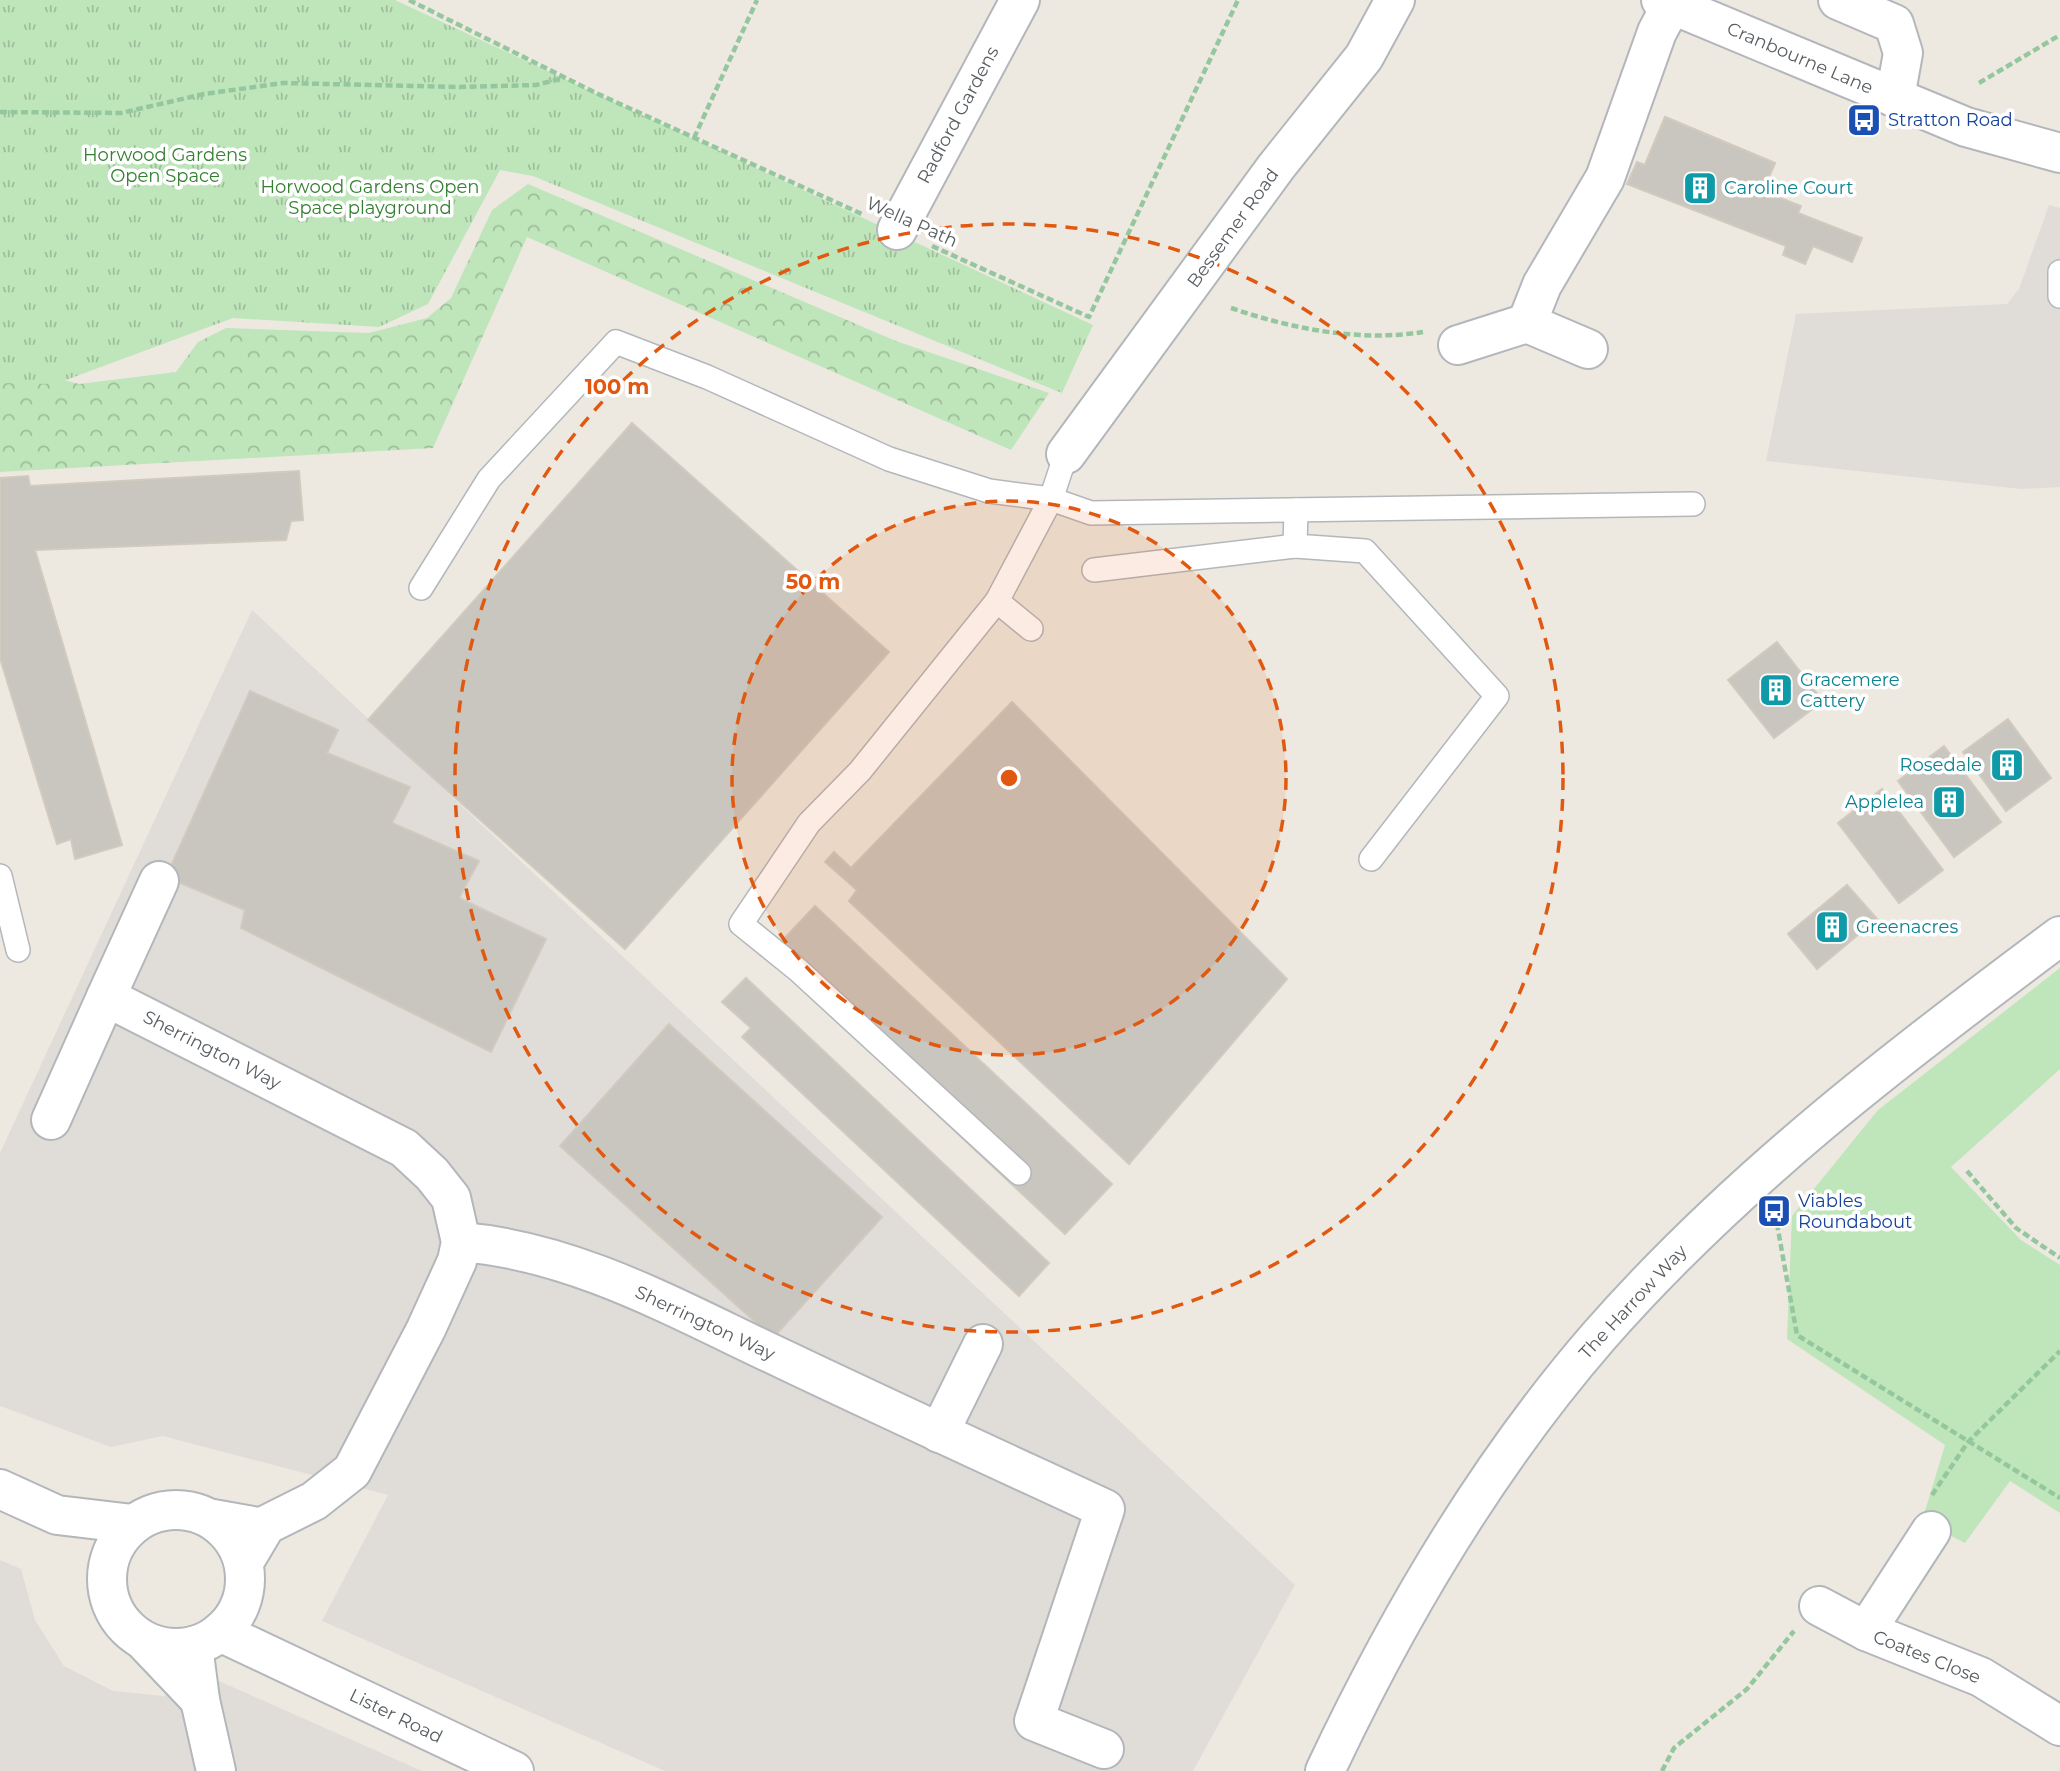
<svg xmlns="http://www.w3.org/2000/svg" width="2060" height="1771" font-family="Montserrat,sans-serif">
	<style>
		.industrial { fill: #e0dcd8 }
		.grass { fill: #bfe5bb }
		.forest { fill: url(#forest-crowns) }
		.park { fill: url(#park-tufts) }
		.building { fill: #c9c5bf; stroke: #d1cabe; stroke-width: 2 }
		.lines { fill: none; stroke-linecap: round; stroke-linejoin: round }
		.service-casing { stroke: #b3b7bb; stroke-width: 26 }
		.minor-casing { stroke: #b3b7bb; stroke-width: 42 }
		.tertiary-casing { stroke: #b3b7bb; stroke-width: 42 }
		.path { stroke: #94c79e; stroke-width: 4.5; stroke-dasharray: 7 3.5; stroke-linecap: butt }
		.service { stroke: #fff; stroke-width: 23 }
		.minor { stroke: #fff; stroke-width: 38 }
		.tertiary { stroke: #fff; stroke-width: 38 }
		.ring { fill: none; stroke: #e15910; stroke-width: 3.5; stroke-dasharray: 12 9 }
		.labels { text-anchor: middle; stroke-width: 7; stroke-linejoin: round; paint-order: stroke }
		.street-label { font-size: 18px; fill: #595e62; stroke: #fff }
		.transit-label { font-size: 18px; fill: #164399; stroke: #fff; text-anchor: start }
		.park-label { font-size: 18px; fill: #348131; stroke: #fff }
		.culture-label { font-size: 18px; fill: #0d838f; stroke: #fff; text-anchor: start }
		.centre { fill: #e15910; stroke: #fff; stroke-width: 3.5 }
		.ring-label { font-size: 21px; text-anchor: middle; font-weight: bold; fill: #e15910; stroke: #fff; stroke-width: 7; stroke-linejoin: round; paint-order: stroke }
	</style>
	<defs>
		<pattern id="forest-crowns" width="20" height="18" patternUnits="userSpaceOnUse" patternTransform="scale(1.75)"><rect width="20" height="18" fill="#bfe5bb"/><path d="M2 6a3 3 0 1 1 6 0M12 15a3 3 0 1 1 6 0" fill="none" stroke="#9ebd9b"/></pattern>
		<pattern id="park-tufts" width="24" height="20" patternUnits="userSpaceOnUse" patternTransform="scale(1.75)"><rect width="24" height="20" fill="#bfe5bb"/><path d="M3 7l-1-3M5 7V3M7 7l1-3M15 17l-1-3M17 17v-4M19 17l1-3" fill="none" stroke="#9ebd9b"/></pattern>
	</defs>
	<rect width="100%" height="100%" fill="#ede9e0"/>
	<!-- industrial -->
	<g class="industrial">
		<path d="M 2049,205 L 2060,208 L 2060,487 L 2021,489 L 1766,461 L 1796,314 L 2007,304 L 2019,289 Z"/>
		<path d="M 252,610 L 1295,1585 L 1193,1771 L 665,1771 L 322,1621 L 388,1495 L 163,1436 L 111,1447 L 0,1406 L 0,1153 Z"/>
		<path d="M 0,1560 L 21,1569 L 35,1620 L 64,1666 L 113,1691 L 163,1696 L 219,1681 L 422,1771 L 0,1771 Z"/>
	</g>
	<!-- grass -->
	<path class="grass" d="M 2060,968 L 2060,1069 L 1951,1167 L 2021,1240 L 2060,1265 L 2060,1513 L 2010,1481 L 1965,1543 L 1922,1521 L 1945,1445 L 1787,1339 L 1792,1216 L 1878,1110 Z"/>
	<!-- forest -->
	<path class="forest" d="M 528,184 L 896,341 L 1049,393 L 1011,450 L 527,237 L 433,448 L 0,472 L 0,345 L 38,373 L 79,384 L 176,372 L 198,342 L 226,328 L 369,333 L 427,318 L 451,298 L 492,210 Z"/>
	<!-- park -->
	<path class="park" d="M 0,0 L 395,0 L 1093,325 L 1062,393 L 533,176 L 500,170 L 428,304 L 379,327 L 233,318 L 55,384 L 0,383 Z"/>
	<!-- building -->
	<g class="building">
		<path d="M 1665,117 L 1775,163 L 1754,211 L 1645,165 Z"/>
		<path d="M 1665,117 L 1775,163 L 1762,191 L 1801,206 L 1798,213 L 1862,238 L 1852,262 L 1813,246 L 1805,264 L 1783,255 L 1786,246 L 1627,184 L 1637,162 L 1645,165 Z"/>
		<path d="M 632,423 L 889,652 L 625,949 L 368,720 Z"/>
		<path d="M 299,471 L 303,520 L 291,521 L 286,540 L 35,550 L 122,845 L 75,859 L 71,839 L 57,844 L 0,658 L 0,478 L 28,476 L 30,486 Z"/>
		<path d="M 1777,642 L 1823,701 L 1774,738 L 1728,680 Z"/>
		<path d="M 250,691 L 338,730 L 327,753 L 410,787 L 392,823 L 479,861 L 459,898 L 546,939 L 491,1052 L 241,928 L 245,910 L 166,877 Z"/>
		<path d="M 1012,702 L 1287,979 L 1129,1164 L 849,901 L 857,890 L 825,862 L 834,852 L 851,868 Z"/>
		<path d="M 2008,719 L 2051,778 L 2006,811 L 1963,752 Z"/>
		<path d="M 1944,746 L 2001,822 L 1954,857 L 1898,781 Z"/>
		<path d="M 1882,789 L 1943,870 L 1899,903 L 1838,823 Z"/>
		<path d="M 1847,885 L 1877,919 L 1817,969 L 1788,934 Z"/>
		<path d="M 815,906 L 1112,1184 L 1065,1234 L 768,956 Z"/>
		<path d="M 746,978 L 1049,1263 L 1019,1296 L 742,1037 L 751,1028 L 722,1002 Z"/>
		<path d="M 669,1024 L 882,1217 L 773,1338 L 560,1146 Z"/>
	</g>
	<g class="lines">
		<!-- service casing -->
		<g class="service-casing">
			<g id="service">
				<path d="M 2060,272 L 2060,296"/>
				<path d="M 1296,510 L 1295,546 L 1365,551 L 1497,696 L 1371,859"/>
				<path d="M 1094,570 L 1295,546"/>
				<path d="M 421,588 L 489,479 L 616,342 L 707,377 L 889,459 L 989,491 L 1051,499 L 1091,513 L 1693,504"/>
				<path d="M 997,601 L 860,771 L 809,823 L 741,924 L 798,970 L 1019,1173"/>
				<path d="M 1031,629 L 997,601 L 1051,499 L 1066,454"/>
				<path d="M 0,876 L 18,950"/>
			</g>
		</g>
		<!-- minor casing -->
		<g class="minor-casing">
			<g id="minor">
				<path d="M 1661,0 L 1966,127 L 2060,153"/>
				<path d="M 1838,0 L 1894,24 L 1903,53 L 1895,98"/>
				<path d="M 897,230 L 1020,0"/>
				<path d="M 1527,323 L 1542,285 L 1605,178 L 1657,32 L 1672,4"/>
				<path d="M 1458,345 L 1527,323 L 1588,349"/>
				<path d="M 1066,454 L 1276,167 L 1364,57 L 1395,0"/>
				<path d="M 159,881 L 106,997 L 404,1148 L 432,1174 L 451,1198 L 461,1242 L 457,1261 L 426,1329 L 352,1471 L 314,1501 L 266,1525 L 244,1562"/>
				<path d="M 51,1120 L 106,997"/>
				<path d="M 461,1242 C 576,1251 680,1311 783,1359 C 890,1410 997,1459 1105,1509 L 1034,1721 L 1104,1749"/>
				<path d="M 939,1433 L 983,1344"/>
				<path d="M 213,1519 L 264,1528"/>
				<path d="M 1819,1606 L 1866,1631 L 1981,1677 L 2060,1726"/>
				<path d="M 1866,1631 L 1931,1531"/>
				<path d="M 143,1640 L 200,1700"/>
				<path d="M 193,1646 L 200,1700 L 216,1771"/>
			</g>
		</g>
		<!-- tertiary casing -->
		<g class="tertiary-casing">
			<g id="tertiary">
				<path d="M 0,1489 L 57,1515 L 133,1524"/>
				<circle cx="176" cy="1579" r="69"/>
				<path d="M 220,1632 L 514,1771"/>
				<path d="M 1325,1771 C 1398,1616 1486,1466 1599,1336 C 1734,1182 1896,1058 2060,936"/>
			</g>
		</g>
		<!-- path -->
		<g class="path">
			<path d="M 409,0 L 596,93 L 864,215"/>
			<path d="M 1979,83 L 2060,35"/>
			<path d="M 0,112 L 121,113 L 204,94 L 283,83 L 460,87 L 536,85 L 564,78"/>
			<path d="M 694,138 L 757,0"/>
			<path d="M 932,246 L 1089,317 L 1238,0"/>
			<path d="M 1231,308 C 1292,329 1359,342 1423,332"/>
			<path d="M 1967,1171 L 2016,1228 L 2060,1258"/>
			<path d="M 1775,1213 L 1797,1335 L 2060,1498"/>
			<path d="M 1932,1495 L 1968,1442 L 2060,1351"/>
			<path d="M 1662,1771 L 1674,1748 L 1747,1689 L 1794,1631"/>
		</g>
		<!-- service -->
		<use href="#service" class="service"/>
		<!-- minor -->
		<use href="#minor" class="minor"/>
		<!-- tertiary -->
		<use href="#tertiary" class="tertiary"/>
	</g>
	<!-- distance rings -->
	<circle cx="1009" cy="778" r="277" fill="#e15910" fill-opacity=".12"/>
	<g class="ring">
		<circle cx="1009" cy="778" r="277"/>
		<circle cx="1009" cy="778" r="554"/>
	</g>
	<!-- icons -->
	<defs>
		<g id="bus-square" transform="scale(1.75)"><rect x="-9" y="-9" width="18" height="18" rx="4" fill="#1a4fb4" stroke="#fff"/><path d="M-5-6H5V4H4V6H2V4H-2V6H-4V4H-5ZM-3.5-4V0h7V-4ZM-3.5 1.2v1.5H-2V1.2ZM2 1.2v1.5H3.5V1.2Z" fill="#fff"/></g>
		<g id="building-square" transform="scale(1.75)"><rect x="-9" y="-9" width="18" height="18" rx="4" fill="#0f9aa8" stroke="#fff"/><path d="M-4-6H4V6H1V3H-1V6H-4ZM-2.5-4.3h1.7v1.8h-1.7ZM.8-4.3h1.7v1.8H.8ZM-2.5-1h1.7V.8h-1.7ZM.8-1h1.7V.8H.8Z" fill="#fff"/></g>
	</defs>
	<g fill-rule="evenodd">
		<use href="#bus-square" x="1864" y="120"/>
		<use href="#building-square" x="1700" y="188"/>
		<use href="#building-square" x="1776" y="690"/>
		<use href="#building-square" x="2007" y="765"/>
		<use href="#building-square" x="1949" y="802"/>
		<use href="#building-square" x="1832" y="927"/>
		<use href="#bus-square" x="1774" y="1211"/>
	</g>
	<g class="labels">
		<!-- street labels -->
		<g class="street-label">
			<text transform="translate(1800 58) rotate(23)" y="6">Cranbourne Lane</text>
			<text transform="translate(958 115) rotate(-62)" y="6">Radford Gardens</text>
			<text transform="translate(912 222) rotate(24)" y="6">Wella Path</text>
			<text transform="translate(1233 228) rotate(-54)" y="6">Bessemer Road</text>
			<text transform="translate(212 1050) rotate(27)" y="6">Sherrington Way</text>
			<text transform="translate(1633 1302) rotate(-47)" y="6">The Harrow Way</text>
			<text transform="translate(705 1323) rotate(25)" y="6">Sherrington Way</text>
			<text transform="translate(1927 1657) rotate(22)" y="6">Coates Close</text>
			<text transform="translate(396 1716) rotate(26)" y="6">Lister Road</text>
		</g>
		<!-- transit labels -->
		<g class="transit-label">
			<text x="1888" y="126">Stratton Road</text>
			<text x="1798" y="1207">Viables<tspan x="1798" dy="21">Roundabout</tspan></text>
		</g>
		<!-- park labels -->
		<g class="park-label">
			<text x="165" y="161">Horwood Gardens<tspan x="165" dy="21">Open Space</tspan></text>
			<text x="370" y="193">Horwood Gardens Open<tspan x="370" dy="21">Space playground</tspan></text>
		</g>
		<!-- culture labels -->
		<g class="culture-label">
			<text x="1724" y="194">Caroline Court</text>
			<text x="1800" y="686">Gracemere<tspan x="1800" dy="21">Cattery</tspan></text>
			<text x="1982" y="771" text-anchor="end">Rosedale</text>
			<text x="1924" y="808" text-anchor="end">Applelea</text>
			<text x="1856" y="933">Greenacres</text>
		</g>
	</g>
	<circle cx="1009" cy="778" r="10" class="centre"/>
	<g class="ring-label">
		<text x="617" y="394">100 m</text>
		<text x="813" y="589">50 m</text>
	</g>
</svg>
